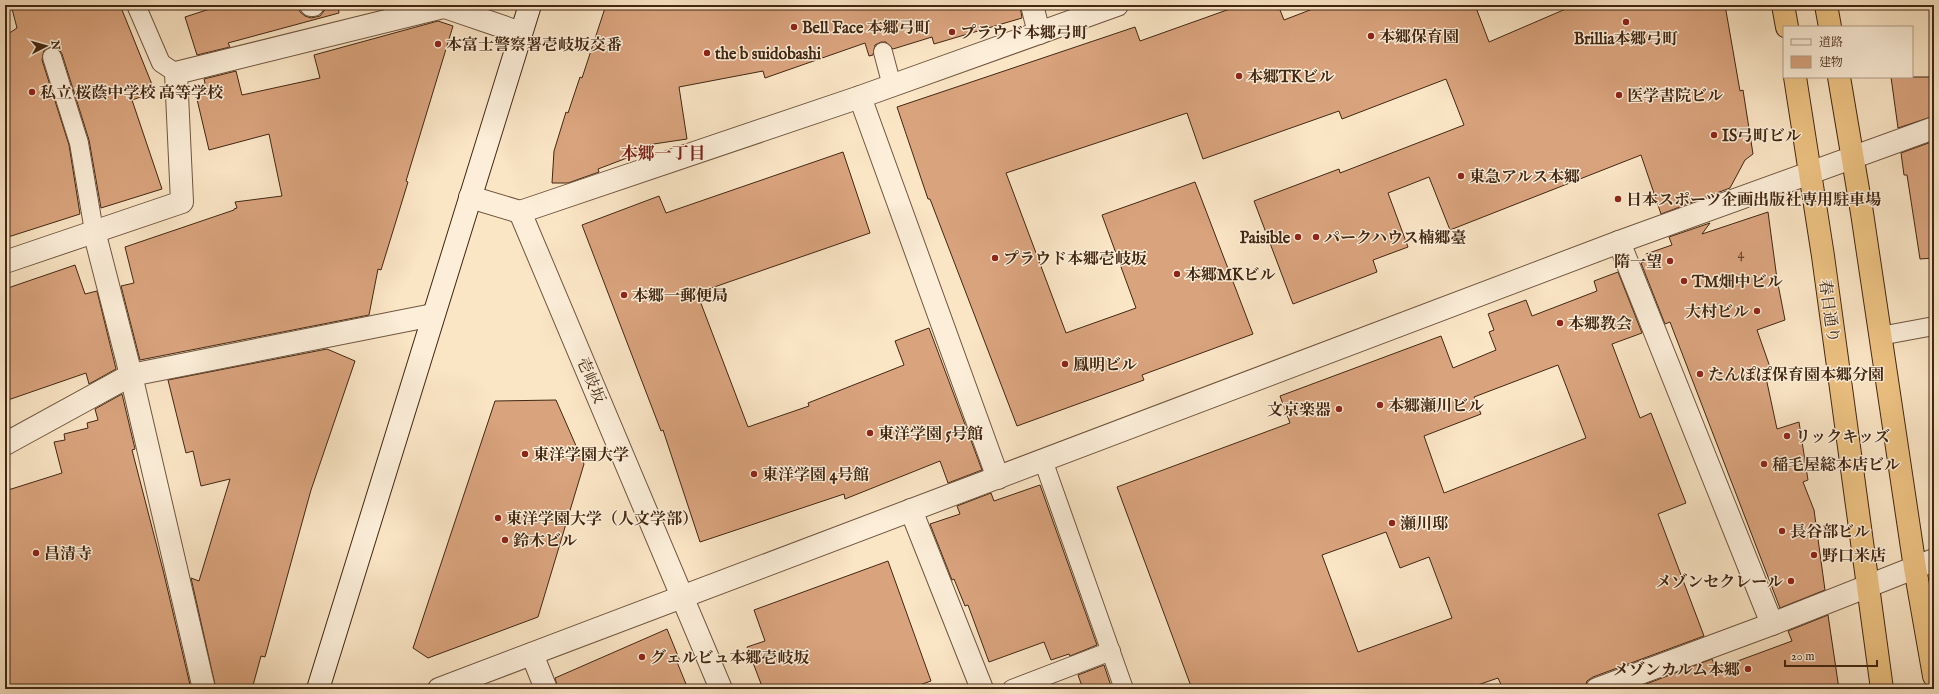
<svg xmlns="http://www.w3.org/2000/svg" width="1939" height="694" font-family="'IM FELL English','Noto Serif JP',serif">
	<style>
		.building { fill: #d9a37d; stroke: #422712; fill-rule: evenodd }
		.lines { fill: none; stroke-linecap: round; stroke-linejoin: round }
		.lane-casing { stroke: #70563f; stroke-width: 20 }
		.street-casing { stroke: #70563f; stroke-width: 24 }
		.secondary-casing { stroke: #422712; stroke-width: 24 }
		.highway-casing { stroke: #422712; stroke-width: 24 }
		.lane { stroke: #fceed9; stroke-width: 18 }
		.street { stroke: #fceed9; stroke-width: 22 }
		.secondary { stroke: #fceed9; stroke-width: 22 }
		.highway { stroke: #edc282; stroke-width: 22 }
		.poi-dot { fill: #8f2418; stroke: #fceed9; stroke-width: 1.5 }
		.labels { text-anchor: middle; stroke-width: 3; stroke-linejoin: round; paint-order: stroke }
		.number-label { font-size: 14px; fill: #68462d }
		.poi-label { font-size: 16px; font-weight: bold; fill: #422712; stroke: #fceed9; text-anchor: start }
		.street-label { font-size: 16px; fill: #422712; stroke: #fceed9 }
		.neighbourhood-label { font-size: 17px; font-weight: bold; fill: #7a1f14; stroke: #fceed9 }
	</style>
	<rect width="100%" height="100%" fill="#fae5c5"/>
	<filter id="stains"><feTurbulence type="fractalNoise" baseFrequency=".005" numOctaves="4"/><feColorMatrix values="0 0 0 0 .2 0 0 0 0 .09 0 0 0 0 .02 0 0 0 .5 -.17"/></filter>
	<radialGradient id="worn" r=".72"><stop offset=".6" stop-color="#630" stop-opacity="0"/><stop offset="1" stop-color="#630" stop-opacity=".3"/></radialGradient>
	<!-- building -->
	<g class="building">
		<path d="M 11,5 L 120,5 L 155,92 L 132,100 L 162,189 L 101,208 L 89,140 L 62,54 L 59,49 L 49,47 L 44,50 L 42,60 L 69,145 L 80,214 L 5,238 L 5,36 L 17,28 Z"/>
		<path d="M 222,5 L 299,5 L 300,12 L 305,16 L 311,18 L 320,16 L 324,11 L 325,5 L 338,5 L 339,13 L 228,43 L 230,47 L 197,55 L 185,17 Z"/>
		<path d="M 606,5 L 1020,5 L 1022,18 L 934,44 L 932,37 L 893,49 L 886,42 L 881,42 L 875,45 L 873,55 L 869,56 L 865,43 L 765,78 L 763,71 L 679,87 L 687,139 L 647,145 L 648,150 L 598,169 L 599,172 L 568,183 L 552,183 L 554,151 L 566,112 L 568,113 L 580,77 L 582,78 Z"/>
		<path d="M 1241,5 L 1278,5 L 1284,20 L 1323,5 L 1475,5 L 1489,42 L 1575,5 L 1725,5 L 1740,91 L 1743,90 L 1753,154 L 1745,160 L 1730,188 L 1661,214 L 1641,155 L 1450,230 L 1429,177 L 1388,193 L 1408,247 L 1373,260 L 1377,272 L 1293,304 L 1254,201 L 1339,169 L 1340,173 L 1464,125 L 1446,79 L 1342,119 L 1339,111 L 1203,159 L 1187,113 L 1006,173 L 1066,333 L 1136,308 L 1102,215 L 1195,182 L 1253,334 L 1142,375 L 1144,380 L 1017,426 L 930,199 L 928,199 L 897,107 L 1135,27 L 1140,41 Z"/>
		<path d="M 438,21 L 453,26 L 406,181 L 408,182 L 381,270 L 378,269 L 369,315 L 140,360 L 121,286 L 134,283 L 125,247 L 234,210 L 234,209 L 237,208 L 235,202 L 282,196 L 269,134 L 209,150 L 196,95 L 205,83 L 204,79 L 236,71 L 242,95 L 320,78 L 314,55 Z"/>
		<path d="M 1891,77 L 1934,77 L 1934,116 L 1898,128 Z"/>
		<path d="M 1934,141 L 1934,258 L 1920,259 L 1907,175 L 1904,175 L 1901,153 Z"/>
		<path d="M 843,152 L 870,233 L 697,293 L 748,427 L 809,406 L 808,403 L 904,365 L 895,341 L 929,328 L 982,470 L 948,483 L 940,461 L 845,499 L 844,494 L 700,542 L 663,430 L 661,431 L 582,225 L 659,196 L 666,213 Z"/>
		<path d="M 1768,212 L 1777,279 L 1785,320 L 1757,330 L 1771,370 L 1765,373 L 1777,429 L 1799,422 L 1808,480 L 1803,482 L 1814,510 L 1825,590 L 1780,608 L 1670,322 L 1665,324 L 1641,263 L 1648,260 L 1646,254 L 1672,245 L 1669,237 L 1710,223 L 1702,234 Z"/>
		<path d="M 75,265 L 85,294 L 97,291 L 116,369 L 89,384 L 86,373 L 5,401 L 5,289 Z"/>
		<path d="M 1618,272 L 1642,333 L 1612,344 L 1640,418 L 1651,413 L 1686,503 L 1658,514 L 1704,636 L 1593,677 L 1587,681 L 1585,689 L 1503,689 L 1498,678 L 1466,689 L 1192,689 L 1117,487 L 1290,423 L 1280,396 L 1441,336 L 1453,368 L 1496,350 L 1489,332 L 1494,330 L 1488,314 L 1526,300 L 1532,316 L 1597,291 L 1594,281 ZM 1558,365 L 1586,438 L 1444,493 L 1424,436 L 1481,414 L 1474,397 ZM 1386,532 L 1400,568 L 1429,557 L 1452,618 L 1358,652 L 1322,555 Z"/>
		<path d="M 327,349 L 355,361 L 311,490 L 265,657 L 261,656 L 252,689 L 216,689 L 191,578 L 199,581 L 230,479 L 201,486 L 193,451 L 186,453 L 168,380 Z"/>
		<path d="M 122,394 L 135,449 L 132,450 L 163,570 L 191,689 L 5,689 L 5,491 L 62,473 L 54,442 L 65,440 L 64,434 L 88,428 L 87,423 L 98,420 L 95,409 Z"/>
		<path d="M 556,400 L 584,464 L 538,617 L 428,658 L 413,648 L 495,401 Z"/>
		<path d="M 1040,485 L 1097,645 L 1070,656 L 1069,654 L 1051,660 L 1044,642 L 989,662 L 968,605 L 965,606 L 954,579 L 952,580 L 930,524 L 960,514 L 957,506 L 991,493 L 994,501 Z"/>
		<path d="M 888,561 L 931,681 L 908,689 L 763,689 L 747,647 L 765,641 L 754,610 Z"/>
		<path d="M 1828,615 L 1839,689 L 1633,689 L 1712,659 L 1716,669 L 1792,641 L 1788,631 Z"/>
		<path d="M 667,629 L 680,661 L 677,662 L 688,689 L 558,689 L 555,678 Z"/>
		<path d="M 1104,665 L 1112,689 L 1083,689 L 1078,675 Z"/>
	</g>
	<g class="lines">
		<!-- lane casing -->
		<g class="lane-casing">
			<g id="lane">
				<path d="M 136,5 L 161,63 L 176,73"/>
				<path d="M 883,52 L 892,86"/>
				<path d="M 52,57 L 79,143 L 94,231"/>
				<path d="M 1880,336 L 1934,326"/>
				<path d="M 1043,460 L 1124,689"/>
				<path d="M 1012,689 L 1111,651"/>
			</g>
		</g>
		<!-- street casing -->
		<g class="street-casing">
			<g id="street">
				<path d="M 311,5 L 313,5"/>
				<path d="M 439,5 L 521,33"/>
				<path d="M 1032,5 L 1039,33"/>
				<path d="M 860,97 L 998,478"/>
				<path d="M 470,197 L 520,212 L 721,689"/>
				<path d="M 520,212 L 860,97 L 1117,5"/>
				<path d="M 94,231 L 131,375 L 204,689"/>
				<path d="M 1619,242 L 1772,624"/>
				<path d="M 5,262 L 182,202 L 176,73 L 443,7"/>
				<path d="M 5,444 L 131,375 L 433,315"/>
				<path d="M 911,510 L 982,689"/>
				<path d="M 532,654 L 546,689"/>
				<path d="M 439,689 L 1619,242 L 1934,128"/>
				<path d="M 1597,689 L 1772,624 L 1934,560"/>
			</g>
		</g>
		<!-- secondary casing -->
		<g class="secondary-casing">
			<path id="secondary" d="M 318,689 L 530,5"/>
		</g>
		<!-- highway casing -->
		<g class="highway-casing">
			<g id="highway">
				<path d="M 1783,5 L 1787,27"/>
				<path d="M 1826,5 L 1830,27"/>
				<path d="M 1795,77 L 1823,256 L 1882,689"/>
				<path d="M 1839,77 L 1862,213 L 1915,568 L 1934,676"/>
			</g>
		</g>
		<!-- lane -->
		<use href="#lane" class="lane"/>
		<!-- street -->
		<use href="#street" class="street"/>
		<!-- secondary -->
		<use href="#secondary" class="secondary"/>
		<!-- highway -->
		<use href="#highway" class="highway"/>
	</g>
	<!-- markers -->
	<g class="poi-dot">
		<circle cx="1626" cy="22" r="4"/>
		<circle cx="794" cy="27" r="4"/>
		<circle cx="952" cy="32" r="4"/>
		<circle cx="1371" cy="36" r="4"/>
		<circle cx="438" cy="44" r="4"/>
		<circle cx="707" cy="53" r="4"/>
		<circle cx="1239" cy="76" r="4"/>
		<circle cx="32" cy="92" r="4"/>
		<circle cx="1619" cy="95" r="4"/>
		<circle cx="1714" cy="135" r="4"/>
		<circle cx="1461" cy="176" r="4"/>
		<circle cx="1618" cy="199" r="4"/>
		<circle cx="1298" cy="237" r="4"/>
		<circle cx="1316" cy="237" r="4"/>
		<circle cx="995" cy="258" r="4"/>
		<circle cx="1670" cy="261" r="4"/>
		<circle cx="1177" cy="274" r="4"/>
		<circle cx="1684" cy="281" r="4"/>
		<circle cx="624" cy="295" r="4"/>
		<circle cx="1757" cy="311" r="4"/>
		<circle cx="1560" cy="323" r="4"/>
		<circle cx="1065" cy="364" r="4"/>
		<circle cx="1700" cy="374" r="4"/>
		<circle cx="1380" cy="405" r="4"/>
		<circle cx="1339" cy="409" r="4"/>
		<circle cx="870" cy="433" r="4"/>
		<circle cx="1787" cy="436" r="4"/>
		<circle cx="525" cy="454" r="4"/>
		<circle cx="1764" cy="464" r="4"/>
		<circle cx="754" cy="474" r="4"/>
		<circle cx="498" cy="518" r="4"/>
		<circle cx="1392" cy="523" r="4"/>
		<circle cx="1782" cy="531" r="4"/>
		<circle cx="505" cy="540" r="4"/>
		<circle cx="36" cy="553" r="4"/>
		<circle cx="1814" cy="555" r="4"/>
		<circle cx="1791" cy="581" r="4"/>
		<circle cx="642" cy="657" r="4"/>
		<circle cx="1748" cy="669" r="4"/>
	</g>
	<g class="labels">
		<!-- number labels -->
		<g class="number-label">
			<text x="1741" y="258">4</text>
		</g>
		<!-- poi labels -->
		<g class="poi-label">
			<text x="802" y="33">Bell Face 本郷弓町</text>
			<text x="960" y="38">プラウド本郷弓町</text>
			<text x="1379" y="42">本郷保育園</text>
			<text x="1626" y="44" text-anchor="middle">Brillia本郷弓町</text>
			<text x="446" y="50">本富士警察署壱岐坂交番</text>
			<text x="715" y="59">the b suidobashi</text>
			<text x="1247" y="82">本郷TKビル</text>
			<text x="40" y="98">私立 桜蔭中学校 高等学校</text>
			<text x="1627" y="101">医学書院ビル</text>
			<text x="1722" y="141">IS弓町ビル</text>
			<text x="1469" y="182">東急アルス本郷</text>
			<text x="1626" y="205">日本スポーツ企画出版社専用駐車場</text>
			<text x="1290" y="243" text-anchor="end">Paisible</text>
			<text x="1324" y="243">パークハウス楠郷臺</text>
			<text x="1003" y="264">プラウド本郷壱岐坂</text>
			<text x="1662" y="267" text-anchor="end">隋一望</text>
			<text x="1185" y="280">本郷MKビル</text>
			<text x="1692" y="287">TM畑中ビル</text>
			<text x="632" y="301">本郷一郵便局</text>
			<text x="1749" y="317" text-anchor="end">大村ビル</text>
			<text x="1568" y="329">本郷教会</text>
			<text x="1073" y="370">鳳明ビル</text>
			<text x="1708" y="380">たんぽぽ保育園本郷分園</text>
			<text x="1388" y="411">本郷瀬川ビル</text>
			<text x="1331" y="415" text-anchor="end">文京楽器</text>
			<text x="878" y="439">東洋学園 5号館</text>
			<text x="1795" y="442">リックキッズ</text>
			<text x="533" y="460">東洋学園大学</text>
			<text x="1772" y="470">稲毛屋総本店ビル</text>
			<text x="762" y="480">東洋学園 4号館</text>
			<text x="506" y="524">東洋学園大学（人文学部）</text>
			<text x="1400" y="529">瀬川邸</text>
			<text x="1790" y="537">長谷部ビル</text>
			<text x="513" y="546">鈴木ビル</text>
			<text x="44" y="559">昌清寺</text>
			<text x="1822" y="561">野口米店</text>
			<text x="1783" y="587" text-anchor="end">メゾンセクレール</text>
			<text x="650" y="663">グェルビュ本郷壱岐坂</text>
			<text x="1740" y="675" text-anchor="end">メゾンカルム本郷</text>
		</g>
		<!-- street labels -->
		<g class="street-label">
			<text transform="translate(1830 311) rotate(82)" y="6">春日通り</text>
			<text transform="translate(592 380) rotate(67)" y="6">壱岐坂</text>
		</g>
		<!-- neighbourhood labels -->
		<g class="neighbourhood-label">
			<text x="663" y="159">本郷一丁目</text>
		</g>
	</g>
	<!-- margin -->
	<rect width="1939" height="694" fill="none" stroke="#fae5c5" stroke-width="20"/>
	<rect x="6" y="6" width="1927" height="682" fill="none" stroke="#422712" stroke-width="2"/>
	<rect x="10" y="10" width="1919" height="674" fill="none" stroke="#422712"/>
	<!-- legend -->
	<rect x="1783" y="26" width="130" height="52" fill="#fceed9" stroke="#b29e89"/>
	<rect x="1791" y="39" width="20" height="6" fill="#fceed9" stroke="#b29e89"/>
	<text x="1819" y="46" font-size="12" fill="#422712">道路</text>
	<rect x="1791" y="56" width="20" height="12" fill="#d9a37d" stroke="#b29e89"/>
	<text x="1819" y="66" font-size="12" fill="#422712">建物</text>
	<!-- north arrow -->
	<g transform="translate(46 46) rotate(84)" stroke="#fceed9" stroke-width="3" paint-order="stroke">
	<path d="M0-3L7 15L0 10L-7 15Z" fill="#422712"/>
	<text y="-6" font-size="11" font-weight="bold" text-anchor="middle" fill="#422712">N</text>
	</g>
	<!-- scale -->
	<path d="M1785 660v6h92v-6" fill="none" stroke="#422712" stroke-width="2"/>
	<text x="1791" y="660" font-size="12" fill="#422712" stroke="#fceed9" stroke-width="3" paint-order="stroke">20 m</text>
	<rect width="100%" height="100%" filter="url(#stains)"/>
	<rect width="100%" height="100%" fill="url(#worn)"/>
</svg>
